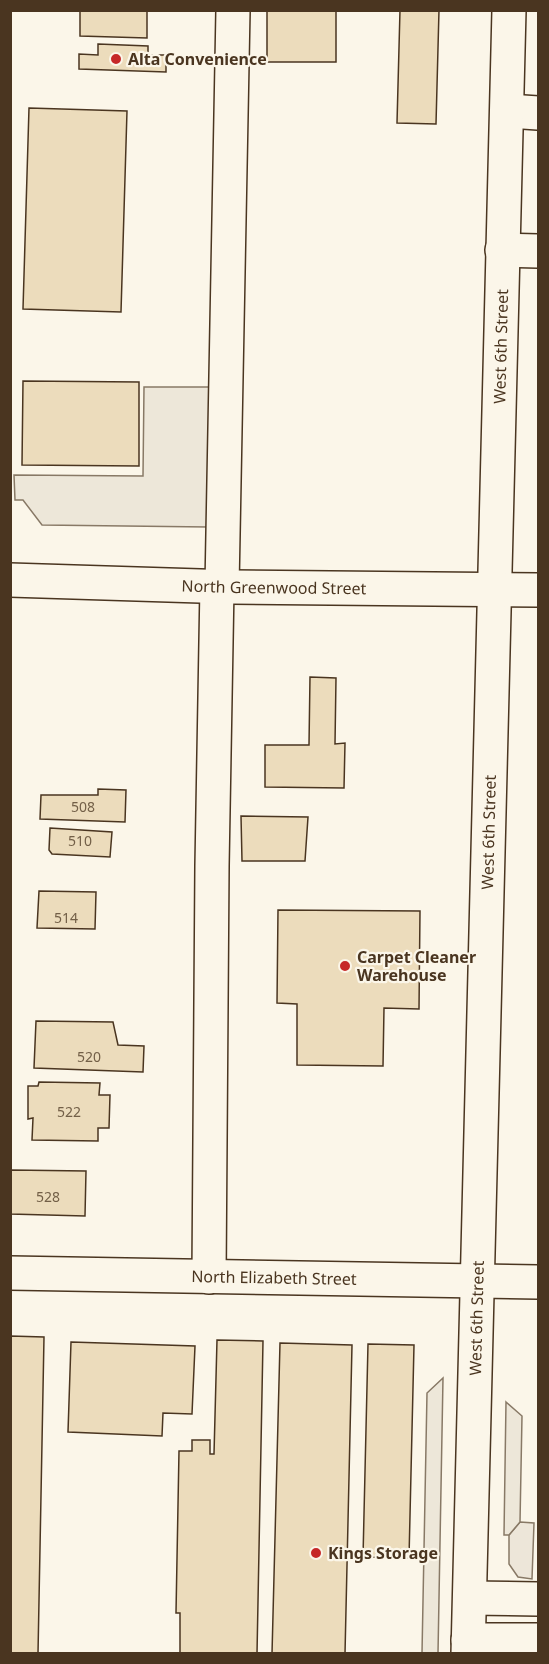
<svg xmlns="http://www.w3.org/2000/svg" width="549" height="1664" font-family="'Noto Sans',sans-serif">
	<style>
		.green { fill: #ede6d9; stroke: #887966; stroke-width: 1.5 }
		.parking { fill: #ede7d9; stroke: #887966; stroke-width: 1.5 }
		.building { fill: #ecdcbc; stroke: #4a3520; stroke-width: 1.5 }
		.lines { fill: none; stroke-linecap: round; stroke-linejoin: round }
		.minor-casing { stroke: #4a3520; stroke-width: 36 }
		.major-casing { stroke: #4a3520; stroke-width: 36 }
		.minor { stroke: #fbf6e9; stroke-width: 33 }
		.major { stroke: #fbf6e9; stroke-width: 33 }
		.poi-dot { fill: #c62828; stroke: #fbf6e9; stroke-width: 2 }
		.labels { text-anchor: middle; stroke-width: 4.5; stroke-linejoin: round; paint-order: stroke }
		.number-label { font-size: 14px; fill: #725f47 }
		.poi-label { font-size: 16px; font-weight: bold; fill: #4a3520; stroke: #fbf6e9; text-anchor: start }
		.street-label { font-size: 16px; fill: #4a3520; stroke: #fbf6e9 }
	</style>
	<rect width="100%" height="100%" fill="#fbf6e9"/>
	<!-- green -->
	<path class="green" d="M 520,1522 L 534,1523 L 532,1579 L 518,1577 L 509,1564 L 509,1535 Z"/>
	<!-- parking -->
	<g class="parking">
		<path d="M 144,387 L 210,387 L 208,527 L 42,525 L 23,500 L 15,500 L 14,475 L 143,476 Z"/>
		<path d="M 443,1378 L 438,1653 L 422,1653 L 427,1393 Z"/>
		<path d="M 506,1402 L 522,1416 L 520,1522 L 509,1535 L 504,1535 Z"/>
	</g>
	<!-- building -->
	<g class="building">
		<path d="M 80,10 L 147,10 L 147,38 L 80,36 Z"/>
		<rect x="267" y="10" width="69" height="52"/>
		<path d="M 400,10 L 439,10 L 436,124 L 397,123 Z"/>
		<path d="M 98,44 L 148,46 L 148,55 L 166,55 L 166,72 L 79,69 L 79,54 L 98,55 Z"/>
		<path d="M 29,108 L 127,111 L 121,312 L 23,309 Z"/>
		<path d="M 23,381 L 139,382 L 139,466 L 22,465 Z"/>
		<path d="M 310,677 L 336,678 L 335,744 L 345,743 L 344,788 L 265,787 L 265,745 L 309,745 Z"/>
		<path d="M 98,789 L 126,790 L 125,822 L 40,819 L 41,795 L 98,795 Z"/>
		<path d="M 241,816 L 308,817 L 305,861 L 242,861 Z"/>
		<path d="M 50,828 L 112,832 L 110,857 L 52,854 L 49,850 Z"/>
		<path d="M 39,891 L 96,892 L 95,929 L 37,928 Z"/>
		<path d="M 278,910 L 420,911 L 419,1009 L 384,1008 L 383,1066 L 297,1065 L 297,1004 L 277,1003 Z"/>
		<path d="M 36,1021 L 113,1022 L 118,1045 L 144,1046 L 143,1072 L 34,1068 Z"/>
		<path d="M 39,1082 L 100,1083 L 99,1095 L 110,1095 L 109,1128 L 98,1128 L 98,1141 L 32,1140 L 33,1118 L 28,1119 L 28,1086 L 38,1086 Z"/>
		<path d="M 11,1170 L 86,1171 L 85,1216 L 10,1214 Z"/>
		<path d="M 10,1336 L 44,1337 L 38,1654 L 10,1654 Z"/>
		<path d="M 217,1340 L 263,1341 L 257,1654 L 180,1654 L 180,1613 L 176,1613 L 179,1451 L 192,1451 L 192,1440 L 210,1440 L 210,1454 L 214,1454 Z"/>
		<path d="M 71,1342 L 195,1346 L 192,1414 L 163,1413 L 162,1436 L 68,1432 Z"/>
		<path d="M 280,1343 L 352,1345 L 345,1654 L 272,1654 Z"/>
		<path d="M 368,1344 L 414,1345 L 409,1558 L 363,1557 Z"/>
	</g>
	<g class="lines">
		<!-- minor casing -->
		<g class="minor-casing">
			<g id="minor">
				<path d="M 508,111 L 538,113"/>
				<path d="M 502,250 L 538,251"/>
				<path d="M 222,586 L 233,10"/>
				<path d="M 209,1277 L 212,866 L 217,586"/>
				<path d="M 470,1598 L 538,1599"/>
				<path d="M 468,1640 L 538,1640"/>
				<path id="s1" d="M 468,1654 L 509,10"/>
			</g>
		</g>
		<!-- major casing -->
		<g class="major-casing">
			<g id="major">
				<path id="s2" d="M 10,580 L 232,587 L 538,590"/>
				<path id="s3" d="M 10,1273 L 538,1282"/>
			</g>
		</g>
		<!-- minor -->
		<use href="#minor" class="minor"/>
		<!-- major -->
		<use href="#major" class="major"/>
	</g>
	<!-- markers -->
	<g class="poi-dot">
		<circle cx="116" cy="59" r="6"/>
		<circle cx="345" cy="966" r="6"/>
		<circle cx="316" cy="1553" r="6"/>
	</g>
	<g class="labels">
		<!-- number labels -->
		<g class="number-label">
			<text x="83" y="812">508</text>
			<text x="80" y="846">510</text>
			<text x="66" y="923">514</text>
			<text x="89" y="1062">520</text>
			<text x="69" y="1117">522</text>
			<text x="48" y="1202">528</text>
		</g>
		<!-- poi labels -->
		<g class="poi-label">
			<text x="128" y="65">Alta Convenience</text>
			<text x="357" y="963">Carpet Cleaner<tspan x="357" dy="18">Warehouse</tspan></text>
			<text x="328" y="1559">Kings Storage</text>
		</g>
		<!-- street labels -->
		<g class="street-label">
			<text dy="6" stroke="none"><textPath href="#s1" startOffset="1308">West 6th Street</textPath></text>
			<text dy="6" stroke="none"><textPath href="#s2" startOffset="264">North Greenwood Street</textPath></text>
			<text dy="6" stroke="none"><textPath href="#s1" startOffset="822">West 6th Street</textPath></text>
			<text dy="6" stroke="none"><textPath href="#s3" startOffset="264">North Elizabeth Street</textPath></text>
			<text dy="6" stroke="none"><textPath href="#s1" startOffset="336">West 6th Street</textPath></text>
		</g>
	</g>
	<!-- border -->
	<rect width="549" height="1664" fill="none" stroke="#4a3520" stroke-width="24"/>
</svg>
